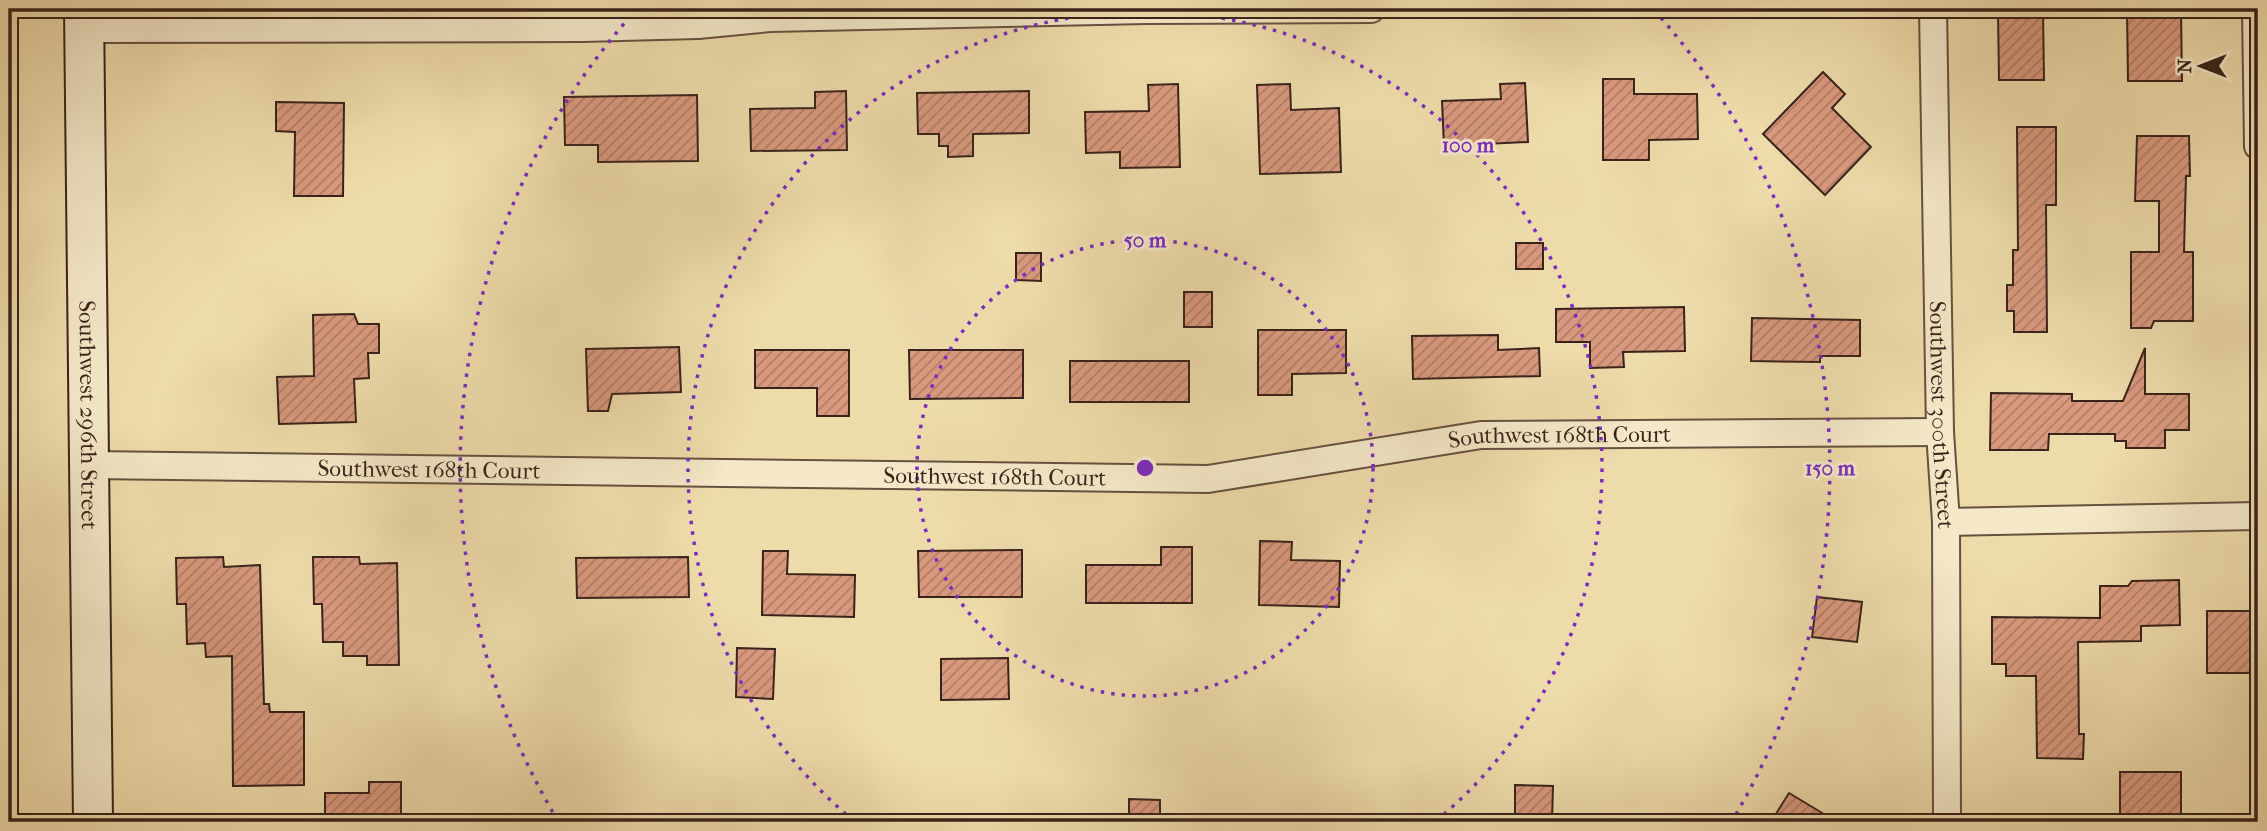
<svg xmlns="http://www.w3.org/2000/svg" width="2267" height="831" font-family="'IM FELL French Canon',serif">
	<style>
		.building { fill: url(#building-hatch); stroke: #39231b; stroke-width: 2 }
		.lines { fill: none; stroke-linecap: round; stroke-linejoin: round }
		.street-casing { stroke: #66513f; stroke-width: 30 }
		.secondary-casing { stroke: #39231b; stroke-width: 42 }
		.street { stroke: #f4e8c8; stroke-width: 26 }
		.secondary { stroke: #f4e8c8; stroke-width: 38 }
		.ring { fill: none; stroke: #7b2cbf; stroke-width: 3.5; stroke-dasharray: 3.5 7 }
		.labels { text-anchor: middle; stroke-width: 6; stroke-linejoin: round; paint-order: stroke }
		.street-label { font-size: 23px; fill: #39231b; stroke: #f4e8c8 }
		.centre { fill: #7b2cbf; stroke: #f4e8c8; stroke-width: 3.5 }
		.ring-label { font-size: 21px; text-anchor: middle; font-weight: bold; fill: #7b2cbf; stroke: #f4e8c8; stroke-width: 6; stroke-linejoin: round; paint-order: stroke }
	</style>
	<defs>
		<pattern id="building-hatch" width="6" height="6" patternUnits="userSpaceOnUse" patternTransform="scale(1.75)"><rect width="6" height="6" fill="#d9997e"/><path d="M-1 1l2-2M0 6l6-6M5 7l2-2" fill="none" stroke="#b17c66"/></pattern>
	</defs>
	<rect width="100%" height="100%" fill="#eedbaa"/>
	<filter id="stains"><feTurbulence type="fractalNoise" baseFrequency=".00286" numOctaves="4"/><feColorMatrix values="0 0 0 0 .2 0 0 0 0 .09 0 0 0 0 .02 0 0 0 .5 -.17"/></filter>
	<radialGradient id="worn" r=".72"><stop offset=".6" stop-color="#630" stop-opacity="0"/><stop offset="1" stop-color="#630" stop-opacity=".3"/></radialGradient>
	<!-- building -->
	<g class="building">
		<path d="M 2127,9 L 2181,9 L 2182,81 L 2128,81 Z"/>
		<path d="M 2043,12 L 2044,80 L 1999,80 L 1998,13 Z"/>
		<path d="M 1823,72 L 1845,94 L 1832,108 L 1871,147 L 1825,195 L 1763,134 Z"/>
		<path d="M 1603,79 L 1634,79 L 1634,94 L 1697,94 L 1698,139 L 1649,140 L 1649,160 L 1603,160 Z"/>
		<path d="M 1525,83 L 1528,142 L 1444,146 L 1442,101 L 1501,99 L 1500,84 Z"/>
		<path d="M 1178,84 L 1180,167 L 1120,168 L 1120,152 L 1086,153 L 1085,112 L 1149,111 L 1148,85 Z"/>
		<path d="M 1290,84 L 1291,110 L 1339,108 L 1341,172 L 1260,174 L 1257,85 Z"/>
		<path d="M 846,91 L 847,150 L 751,151 L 750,109 L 815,108 L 815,92 Z"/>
		<path d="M 1029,91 L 1029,133 L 973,134 L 973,156 L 948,157 L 948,146 L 939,146 L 939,134 L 918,134 L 917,93 Z"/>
		<path d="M 697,95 L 698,161 L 598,162 L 598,145 L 565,145 L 564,97 Z"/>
		<path d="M 276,102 L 344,103 L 343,196 L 294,196 L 295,132 L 276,131 Z"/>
		<path d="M 2017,127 L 2056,127 L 2056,205 L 2046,205 L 2047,332 L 2014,332 L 2014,311 L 2007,311 L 2007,285 L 2013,285 L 2013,250 L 2018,250 Z"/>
		<path d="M 2137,136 L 2189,136 L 2190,176 L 2186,176 L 2184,252 L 2193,252 L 2193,321 L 2154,321 L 2151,328 L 2131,328 L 2131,252 L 2159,252 L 2159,201 L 2135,201 Z"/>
		<rect x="1516" y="243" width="27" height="26"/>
		<path d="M 1016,253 L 1041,253 L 1041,281 L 1016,280 Z"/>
		<rect x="1184" y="292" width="28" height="35"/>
		<path d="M 1684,307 L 1685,351 L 1623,352 L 1624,367 L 1590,368 L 1590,342 L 1556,342 L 1556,309 Z"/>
		<path d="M 354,314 L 358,324 L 379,324 L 379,353 L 368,353 L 369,378 L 354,379 L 356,422 L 279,424 L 277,377 L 314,376 L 313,315 Z"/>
		<path d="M 1752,318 L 1860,320 L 1860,356 L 1820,356 L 1820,362 L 1751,361 Z"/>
		<path d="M 1258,330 L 1346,330 L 1346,373 L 1292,374 L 1292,395 L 1258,395 Z"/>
		<path d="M 1498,335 L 1498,350 L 1539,348 L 1540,376 L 1413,379 L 1412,336 Z"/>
		<path d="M 679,347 L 681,392 L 612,394 L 608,411 L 588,411 L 586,349 Z"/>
		<path d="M 2145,348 L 2145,394 L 2189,394 L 2189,430 L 2165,430 L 2165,448 L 2126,448 L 2126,441 L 2115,441 L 2115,434 L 2049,434 L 2048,450 L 1990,450 L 1991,393 L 2072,394 L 2072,401 L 2123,401 Z"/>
		<path d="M 755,350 L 849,350 L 849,416 L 817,416 L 817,388 L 755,388 Z"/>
		<path d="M 909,350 L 1023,350 L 1023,398 L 910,399 Z"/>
		<rect x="1070" y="361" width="119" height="41"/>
		<path d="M 1260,541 L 1292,542 L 1291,560 L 1340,561 L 1339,607 L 1259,605 Z"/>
		<path d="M 1161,547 L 1192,547 L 1192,603 L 1086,603 L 1086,565 L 1161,565 Z"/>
		<path d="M 1022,550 L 1022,597 L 919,597 L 918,551 Z"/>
		<path d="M 763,551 L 788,551 L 787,574 L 855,575 L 854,617 L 762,615 Z"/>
		<path d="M 223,557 L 224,567 L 260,565 L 264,704 L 269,704 L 270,712 L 304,712 L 304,785 L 233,786 L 232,656 L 206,657 L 205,643 L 187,644 L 186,604 L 177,604 L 176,558 Z"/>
		<path d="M 313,557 L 359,557 L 360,564 L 397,563 L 399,665 L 367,665 L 367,656 L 343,656 L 343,642 L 323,642 L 322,604 L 314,604 Z"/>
		<path d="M 688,557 L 689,597 L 577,598 L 576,558 Z"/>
		<path d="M 2179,580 L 2180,625 L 2141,626 L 2141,641 L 2078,642 L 2079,734 L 2084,734 L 2083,759 L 2037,758 L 2036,676 L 2006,676 L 2006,664 L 1992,664 L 1992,617 L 2100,618 L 2100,586 L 2128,586 L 2132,581 Z"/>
		<path d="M 1817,597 L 1862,602 L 1857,642 L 1812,637 Z"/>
		<rect x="2207" y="611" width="51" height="62"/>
		<path d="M 737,648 L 775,649 L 773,699 L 736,697 Z"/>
		<path d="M 1008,658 L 1009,699 L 941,700 L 941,659 Z"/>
		<path d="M 2120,772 L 2181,772 L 2181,821 L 2120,822 Z"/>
		<path d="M 369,782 L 401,782 L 401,822 L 325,822 L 325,793 L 369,793 Z"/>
		<path d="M 1515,785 L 1553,786 L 1552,822 L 1515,822 Z"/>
		<path d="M 1789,793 L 1837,822 L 1771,822 Z"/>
		<path d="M 1129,799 L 1160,800 L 1160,822 L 1129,822 Z"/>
	</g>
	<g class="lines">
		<!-- street casing -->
		<g class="street-casing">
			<g id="street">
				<path id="s1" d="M 1933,9 L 1940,432 L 1946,522 L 1947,822"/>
				<path d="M 2256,9 L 2258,146"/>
				<path d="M 84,29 L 583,28 L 698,25 L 770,18 L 1146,10 L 1371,9"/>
				<path id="s2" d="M 89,465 L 1208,479 L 1481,435 L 1940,432"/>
				<path d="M 1946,522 L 2258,516"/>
			</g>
		</g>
		<!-- secondary casing -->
		<g class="secondary-casing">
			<g id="secondary">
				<path id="s3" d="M 84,9 L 93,822"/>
			</g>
		</g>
		<!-- street -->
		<use href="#street" class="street"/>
		<!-- secondary -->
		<use href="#secondary" class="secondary"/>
	</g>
	<!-- distance rings -->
	<g class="ring">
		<circle cx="1145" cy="468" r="228"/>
		<path d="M854 821A457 457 0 1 1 1436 821"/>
		<path d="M558 821A685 685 0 0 1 636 10M1654 10A685 685 0 0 1 1732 821"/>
	</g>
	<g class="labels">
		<!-- street labels -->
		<g class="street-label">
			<text dy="8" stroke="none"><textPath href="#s1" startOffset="406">Southwest 300th Street</textPath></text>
			<text dy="8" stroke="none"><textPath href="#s3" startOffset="406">Southwest 296th Street</textPath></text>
			<text dy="8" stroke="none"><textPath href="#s2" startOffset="1474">Southwest 168th Court</textPath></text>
			<text dy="8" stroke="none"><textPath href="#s2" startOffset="340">Southwest 168th Court</textPath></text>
			<text dy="8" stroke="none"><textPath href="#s2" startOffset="906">Southwest 168th Court</textPath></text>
		</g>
	</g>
	<circle cx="1145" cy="468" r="10" class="centre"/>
	<g class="ring-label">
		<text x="1468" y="152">100 m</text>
		<text x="1145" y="247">50 m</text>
		<text x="1830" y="475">150 m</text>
	</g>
	<!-- margin -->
	<rect width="2267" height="831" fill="none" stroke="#eedbaa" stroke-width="35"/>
	<rect x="10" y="10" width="2246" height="810" fill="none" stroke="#39231b" stroke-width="3.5"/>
	<rect x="18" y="18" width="2232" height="796" fill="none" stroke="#39231b" stroke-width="2"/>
	<!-- north arrow -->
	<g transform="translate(2201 66) rotate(270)" stroke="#f4e8c8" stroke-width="5" paint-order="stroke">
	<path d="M0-5L12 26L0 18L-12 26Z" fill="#39231b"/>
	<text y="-10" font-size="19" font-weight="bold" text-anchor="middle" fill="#39231b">N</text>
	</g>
	<rect width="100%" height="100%" filter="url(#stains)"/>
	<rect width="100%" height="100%" fill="url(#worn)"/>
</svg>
